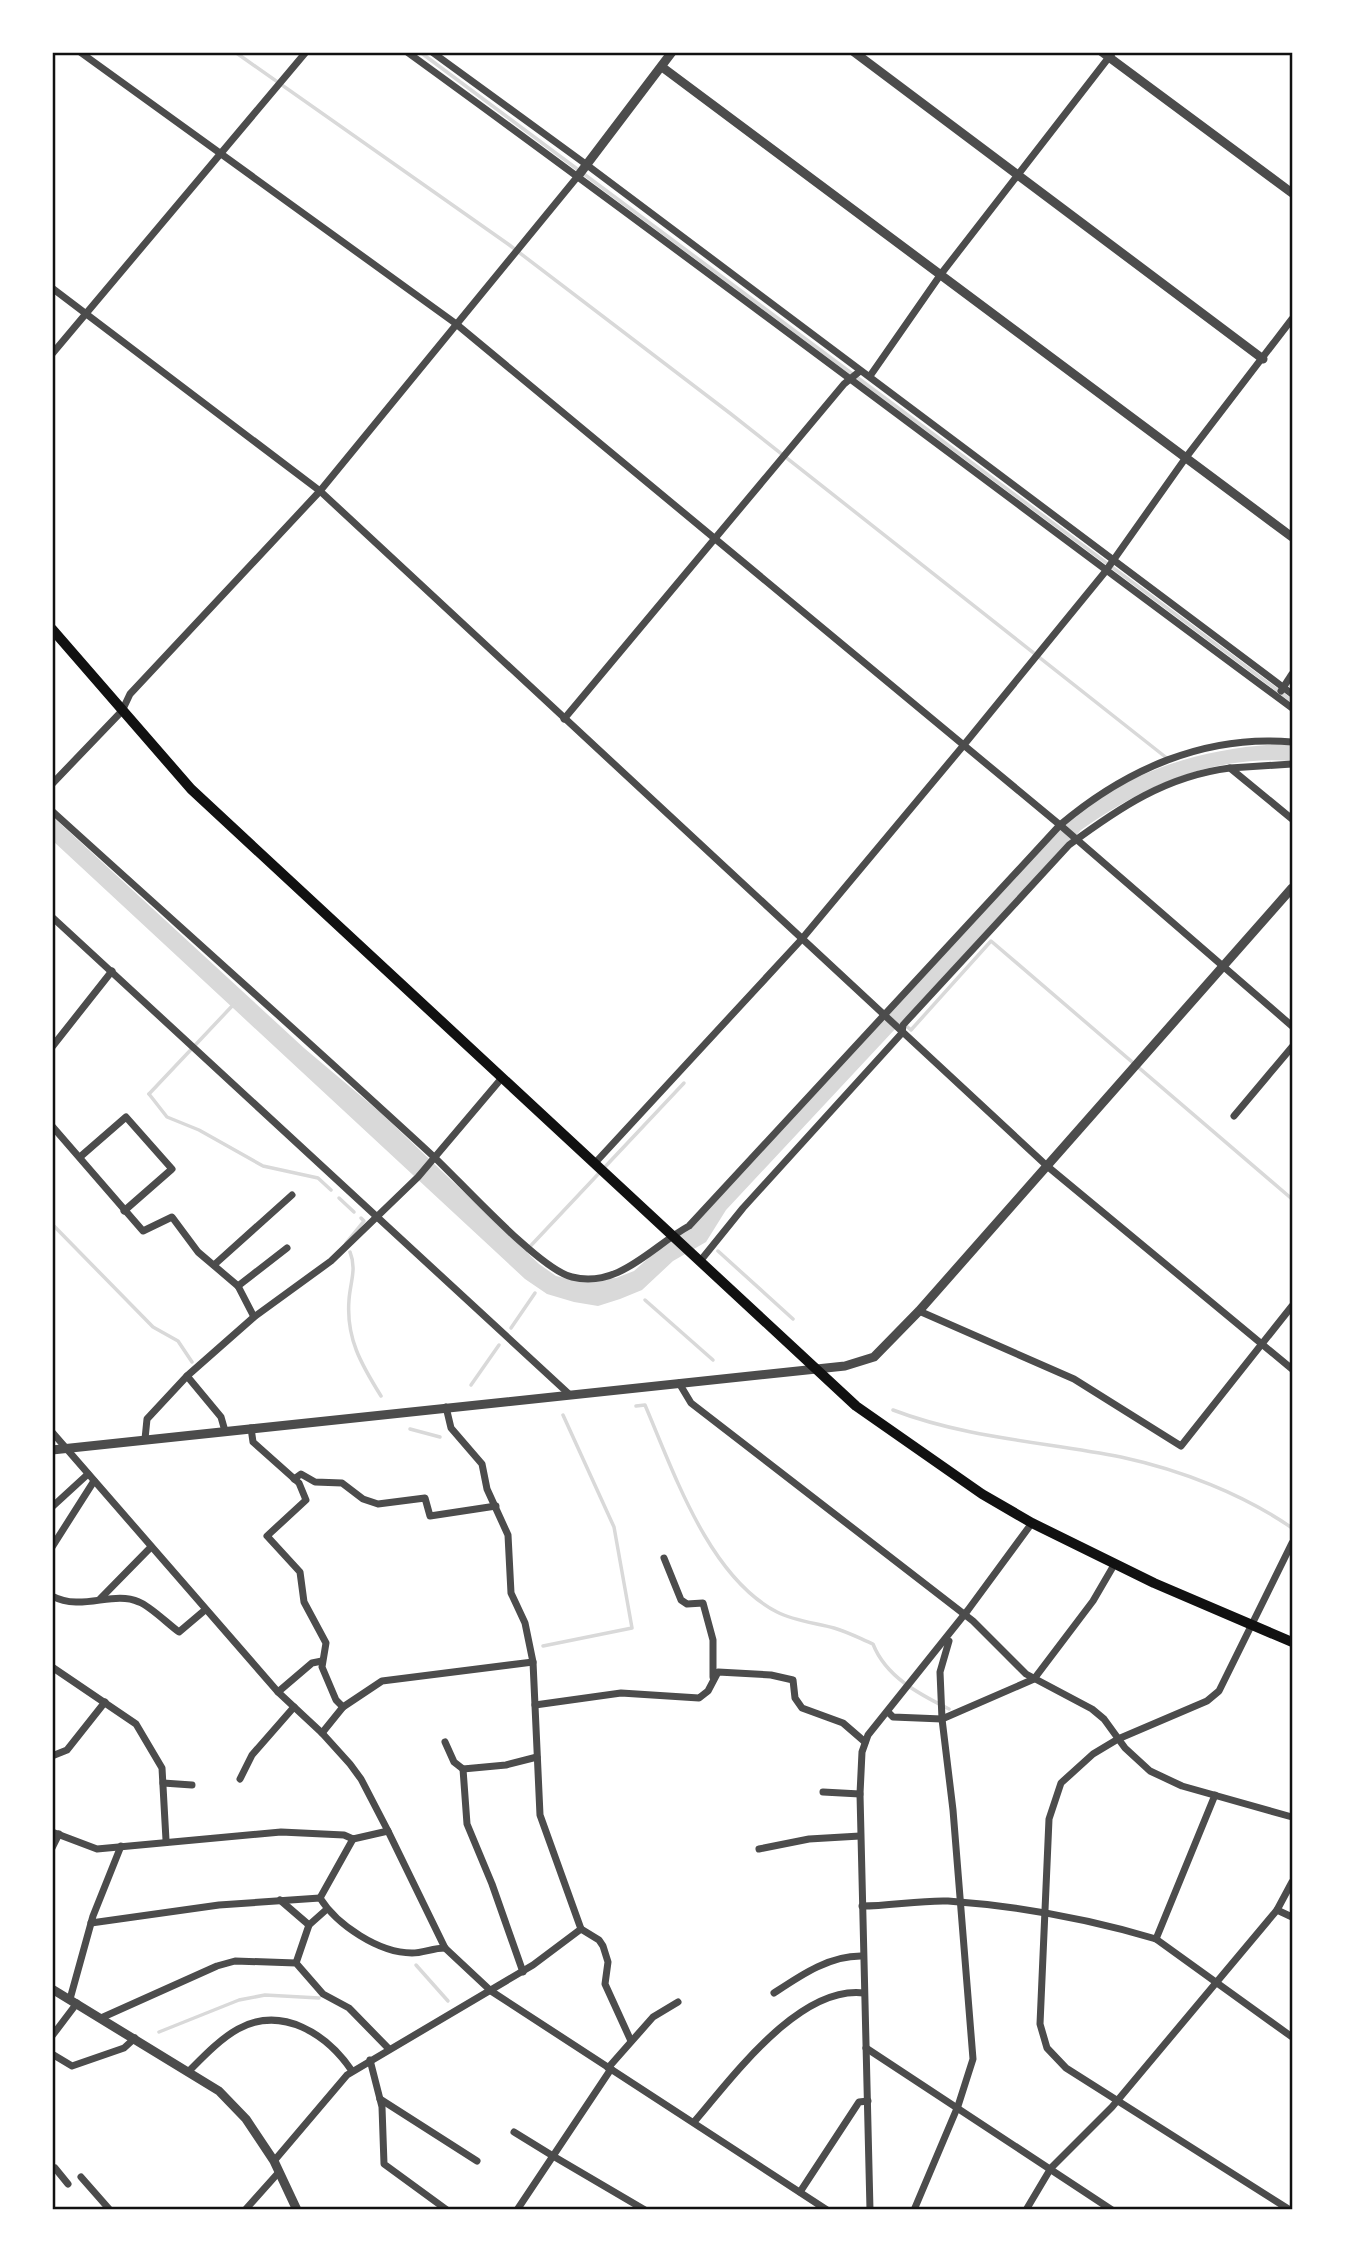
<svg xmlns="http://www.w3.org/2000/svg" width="1345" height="2262" font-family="Inter,sans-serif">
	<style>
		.water { fill: #d9d9d9 }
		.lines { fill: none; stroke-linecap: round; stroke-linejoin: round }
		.stream { stroke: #d9d9d9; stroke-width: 3.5 }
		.minor { stroke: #4c4c4c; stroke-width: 7 }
		.tertiary { stroke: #4c4c4c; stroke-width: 9 }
		.secondary { stroke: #111; stroke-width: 10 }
		.neatline { fill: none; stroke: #111; stroke-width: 2.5 }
	</style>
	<rect width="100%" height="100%" fill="#fff"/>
	<!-- water -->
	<path class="water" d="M 1279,744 L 1292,745 L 1292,761 C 1213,755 1145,785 1081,830 L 726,1210 L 706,1242 L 673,1261 L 642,1290 L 620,1299 L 598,1306 L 574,1302 L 547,1294 L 525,1279 L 53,841 L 52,816 L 304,1048 L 381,1113 L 539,1264 L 556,1276 L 577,1281 L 616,1278 L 634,1271 L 662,1246 L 689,1229 L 1055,834 C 1117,774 1194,749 1279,744 Z"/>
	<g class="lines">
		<!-- stream -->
		<g class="stream">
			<path d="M 235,52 L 508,244 L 731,414 L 1168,759"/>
			<path d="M 420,52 L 1292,701"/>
			<path d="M 904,1024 L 911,1030 L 991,941 L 1292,1199"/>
			<path d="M 149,1094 L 167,1117 L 199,1130 L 263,1166 L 318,1178 L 331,1190"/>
			<path d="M 149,1094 L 234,1004"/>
			<path d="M 339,1198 L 354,1212"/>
			<path d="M 52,1224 L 153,1327 L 178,1341 L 192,1362"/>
			<path d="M 346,1243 L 364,1221 L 361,1218"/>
			<path d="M 718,1251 L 793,1319"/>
			<path d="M 350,1252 C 357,1269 350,1283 349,1300 C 346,1338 361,1364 381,1396"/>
			<path d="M 522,1255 L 684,1083"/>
			<path d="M 645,1300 L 713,1360"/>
			<path d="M 511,1328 L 535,1293"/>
			<path d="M 471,1385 L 499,1345"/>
			<path d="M 636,1406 L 645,1405 C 674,1473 709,1577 777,1612 C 794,1621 816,1623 834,1628 C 848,1632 861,1639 873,1644 C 886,1677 919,1694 949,1709"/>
			<path d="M 893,1410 C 966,1438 1045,1442 1121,1457 C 1181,1470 1243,1494 1292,1528"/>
			<path d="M 410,1429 L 440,1437"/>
			<path d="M 543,1646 L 632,1628 L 614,1527 L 563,1415"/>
			<path d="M 416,1965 L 448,2001"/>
			<path d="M 159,2032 L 239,2000 L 265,1995 L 319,1998"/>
		</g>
		<!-- minor -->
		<g class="minor">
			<path d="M 80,52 L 455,323 L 1060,825 L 1292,1026"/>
			<path d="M 407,52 C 705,268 997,490 1292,708"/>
			<path d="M 432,52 L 587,165 L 1292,694"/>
			<path d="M 52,288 L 320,491 L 1047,1166 L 1292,1369"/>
			<path d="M 52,354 L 306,52"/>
			<path d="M 870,376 L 941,274 L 1113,52"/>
			<path d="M 1281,691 L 1292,674"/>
			<path d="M 564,719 L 844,384 L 860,371"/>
			<path d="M 1230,768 L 1292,764"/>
			<path d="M 52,784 L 122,711 L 130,694 L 320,491 L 578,176"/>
			<path d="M 52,811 C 179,926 307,1040 433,1156 C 461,1182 540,1270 572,1277 C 619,1289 652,1246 689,1226 L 1060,825 C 1125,770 1205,734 1292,742"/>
			<path d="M 52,917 L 569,1394"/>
			<path d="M 52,1047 L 112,971"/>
			<path d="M 1234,1116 L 1292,1047"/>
			<path d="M 52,1126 L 143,1231 L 172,1217 L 198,1252 L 238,1286 L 254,1317"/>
			<path d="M 80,1157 L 126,1117 L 172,1169 L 124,1211"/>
			<path d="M 595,1163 L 801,940 L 963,746 L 1105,572 L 1187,456 L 1292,319"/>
			<path d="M 701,1260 L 743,1208 L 902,1033 L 903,1025 L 1069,845 C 1119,808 1166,776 1230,768 L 1292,819"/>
			<path d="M 214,1265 L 292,1195"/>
			<path d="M 238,1286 L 287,1248"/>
			<path d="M 919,1311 L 1074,1379 L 1181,1446 L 1292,1306"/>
			<path d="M 187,1376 L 221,1417 L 225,1431"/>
			<path d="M 679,1383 L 691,1403 L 973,1621 L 1026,1674 L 1092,1709 L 1104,1719 L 1125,1748 L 1150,1771 L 1182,1786 L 1292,1817"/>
			<path d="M 251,1428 L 253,1442 L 299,1483 L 306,1500 L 267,1536 L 300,1572 L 304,1602 L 326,1643 L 322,1667 L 336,1700 L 343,1707"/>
			<path d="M 52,1432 L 278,1692 L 322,1733 L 350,1764 L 361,1779 L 388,1831 L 445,1948 L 491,1991 L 827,2210"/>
			<path d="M 145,1439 L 147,1419 L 187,1376 L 254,1317 L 331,1261 L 418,1177 L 501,1079"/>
			<path d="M 294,1479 L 301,1474 L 315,1482 L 342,1483 L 363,1499 L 378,1504 L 425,1498 L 430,1516 L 496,1506"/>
			<path d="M 52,1507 L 88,1474"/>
			<path d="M 52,1547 L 94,1481"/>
			<path d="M 664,1558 L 681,1600 L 687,1604 L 703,1603 L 713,1640 L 713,1677"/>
			<path d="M 52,1596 C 82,1612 113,1590 139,1602 C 150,1606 168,1624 179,1632 L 205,1610"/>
			<path d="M 100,1599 L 151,1547"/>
			<path d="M 52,1667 L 136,1724 L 162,1768 L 166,1840"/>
			<path d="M 278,1692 L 312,1663 L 322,1661"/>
			<path d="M 535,1705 L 621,1693 L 699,1698 L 708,1691 L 718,1672 L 771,1675 L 793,1680 L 795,1698 L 802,1708 L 843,1723 L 865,1742"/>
			<path d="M 888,1712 L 893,1717 L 942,1719 L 1034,1679 L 1093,1601 L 1114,1565"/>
			<path d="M 322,1733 L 343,1707 L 382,1681 L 533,1662"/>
			<path d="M 445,1742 L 454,1762 L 463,1769"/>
			<path d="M 52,1756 L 67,1750 L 105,1702"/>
			<path d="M 240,1779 L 252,1755 L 294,1707"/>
			<path d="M 163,1783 L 192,1785"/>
			<path d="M 823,1792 L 860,1794"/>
			<path d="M 52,1832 L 97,1849 L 281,1832 L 344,1835 L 353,1839 L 388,1831"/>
			<path d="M 52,1848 L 59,1834"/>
			<path d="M 759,1849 L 809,1839 L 860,1836"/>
			<path d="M 320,1898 L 353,1839"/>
			<path d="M 280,1900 L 309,1925"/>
			<path d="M 862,1906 C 890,1906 920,1900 948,1901 C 1018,1906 1089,1919 1156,1939 L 1292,2037"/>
			<path d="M 1277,1910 L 1292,1917"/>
			<path d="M 91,1923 L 219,1905 L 320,1898 C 337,1925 379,1953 412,1953 C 423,1953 433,1948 445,1948"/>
			<path d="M 581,1929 L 599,1940 L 603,1946 L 608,1962 L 605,1984 L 631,2041"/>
			<path d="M 1156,1939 L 1215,1795"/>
			<path d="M 296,1963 L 309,1925 L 327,1909"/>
			<path d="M 523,1972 L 492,1884 L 467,1824 L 463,1769 L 506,1765 L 537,1757"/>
			<path d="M 774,1993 C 801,1975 830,1955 863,1956"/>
			<path d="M 70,1999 L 93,1916 L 121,1846"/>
			<path d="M 101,2018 L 217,1966 L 235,1961 L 296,1963 L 323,1994 L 349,2008 L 389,2049"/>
			<path d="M 52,2036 L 77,2003"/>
			<path d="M 866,2048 L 1112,2210"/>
			<path d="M 52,2054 L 72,2066 L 124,2048 L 135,2038"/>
			<path d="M 370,2060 L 382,2107 L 384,2164 L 447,2210"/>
			<path d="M 608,2068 L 653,2017 L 678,2002"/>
			<path d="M 611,2069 L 553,2156 L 645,2210"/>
			<path d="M 188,2072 C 203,2057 220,2039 238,2029 C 282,2005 327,2034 352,2071"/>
			<path d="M 380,2099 L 477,2161"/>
			<path d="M 694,2122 C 732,2078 799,1985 864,1993"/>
			<path d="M 514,2132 L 553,2156 L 517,2210"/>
			<path d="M 274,2161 L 347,2075 L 533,1965 L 581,1929 L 540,1815 L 533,1662 L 525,1623 L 511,1593 L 508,1535 L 487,1489 L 482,1464 L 451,1428 L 446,1407"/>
			<path d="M 52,2170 L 55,2168 L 68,2184"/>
			<path d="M 81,2177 L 110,2210"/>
			<path d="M 800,2192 L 859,2102 L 868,2101"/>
			<path d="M 245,2210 L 279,2172"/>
			<path d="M 870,2210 L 860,1794 L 862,1752 L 868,1735 L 968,1610 L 1032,1523"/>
			<path d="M 914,2210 L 958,2106 L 973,2059 L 953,1810 L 942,1719 L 940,1672 L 949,1641 L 946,1642"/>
			<path d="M 1026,2210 L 1051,2168 L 1112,2107 L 1277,1910 L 1292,1882"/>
			<path d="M 1290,2210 L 1066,2068 L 1047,2048 L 1040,2024 L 1049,1819 L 1061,1783 L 1093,1754 L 1118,1739 L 1207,1701 L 1219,1691 L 1292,1543"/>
		</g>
		<!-- tertiary -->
		<g class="tertiary">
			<path d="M 854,52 L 1263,359"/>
			<path d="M 1102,52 L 1292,193"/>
			<path d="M 662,67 L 1292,537"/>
			<path d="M 578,176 L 672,52"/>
			<path d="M 52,1450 L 845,1366 L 874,1357 L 919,1311 L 1292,888"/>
			<path d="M 52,1989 L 219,2091 L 246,2119 L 274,2161 L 297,2210"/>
		</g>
		<!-- secondary -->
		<path class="secondary" d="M 52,629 L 191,789 L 856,1406 L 982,1494 L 1032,1523 L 1154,1583 L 1292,1642"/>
	</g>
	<!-- border -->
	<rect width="1345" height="2262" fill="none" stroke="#ffffff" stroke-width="108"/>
	<rect x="54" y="54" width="1237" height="2154" class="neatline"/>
</svg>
